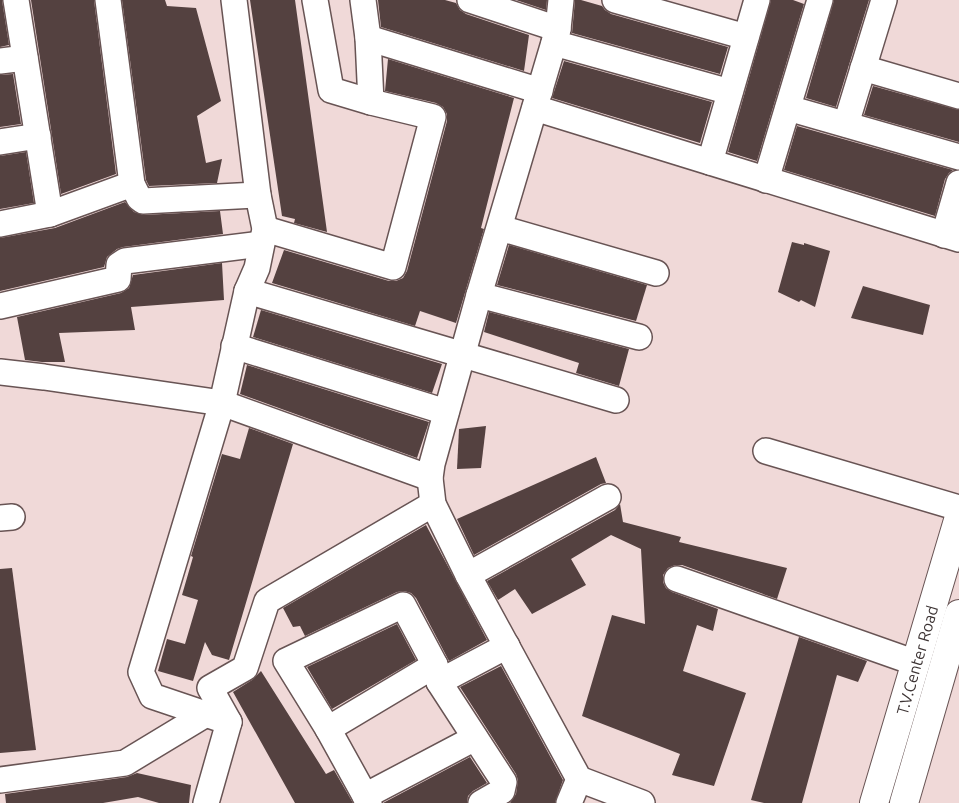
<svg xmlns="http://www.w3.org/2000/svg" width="959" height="803" font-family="Ubuntu,sans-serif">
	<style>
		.building { fill: #544140 }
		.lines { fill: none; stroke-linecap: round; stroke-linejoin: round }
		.minor-casing { stroke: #685454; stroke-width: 28 }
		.tertiary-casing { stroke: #685454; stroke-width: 30 }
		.minor { stroke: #fff; stroke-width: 25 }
		.tertiary { stroke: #fff; stroke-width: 28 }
		.labels { text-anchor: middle; stroke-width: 5; stroke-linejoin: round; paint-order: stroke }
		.street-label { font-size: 16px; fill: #3d3434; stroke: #fff }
	</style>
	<rect width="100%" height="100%" fill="#f0d9d8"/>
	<!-- building -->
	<g class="building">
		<path d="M 0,0 L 2,0 L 9,45 L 0,47 Z"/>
		<path d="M 31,0 L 94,0 L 116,174 L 61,194 Z"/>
		<path d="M 122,0 L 165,0 L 167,6 L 196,8 L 221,101 L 197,116 L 206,163 L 222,159 L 217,183 L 149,186 L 146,180 Z"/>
		<path d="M 250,0 L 295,0 L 327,232 L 294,223 L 295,219 L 282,216 Z"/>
		<path d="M 378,0 L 445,0 L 456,3 L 460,10 L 466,14 L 529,35 L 524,71 L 381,27 Z"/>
		<path d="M 516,0 L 547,0 L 546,10 Z"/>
		<path d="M 575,0 L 581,0 L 602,6 L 605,10 L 611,14 L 728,47 L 720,74 L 572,33 Z"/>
		<path d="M 771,0 L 793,0 L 804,4 L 757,161 L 728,152 Z"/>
		<path d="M 834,0 L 869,0 L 836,107 L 806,98 Z"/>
		<path d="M 388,59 L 514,98 L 481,228 L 484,229 L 456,323 L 420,311 L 415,326 L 272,283 L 284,250 L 389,281 L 396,281 L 403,278 L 407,271 L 447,121 L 447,114 L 443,107 L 436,103 L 385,91 Z"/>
		<path d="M 564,61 L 712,102 L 700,143 L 552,98 Z"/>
		<path d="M 13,74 L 21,124 L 0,127 L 0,75 Z"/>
		<path d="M 873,86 L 959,110 L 959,142 L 864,115 Z"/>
		<path d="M 797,126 L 953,170 L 949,173 L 945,179 L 935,216 L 784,170 Z"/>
		<path d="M 26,152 L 34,203 L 0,209 L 0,156 Z"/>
		<path d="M 125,202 L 134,212 L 144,215 L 220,211 L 223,234 L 123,247 L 117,249 L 107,257 L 104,267 L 0,291 L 0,238 L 55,228 Z"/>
		<path d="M 792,242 L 804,245 L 804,243 L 830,251 L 815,307 L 801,300 L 799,302 L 778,292 Z"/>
		<path d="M 509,245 L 647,285 L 636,321 L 497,285 Z"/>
		<path d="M 222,263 L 224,300 L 131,307 L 135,330 L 59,333 L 65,362 L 42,362 L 25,360 L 17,317 L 121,293 L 129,288 L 133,275 Z"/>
		<path d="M 863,286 L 930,305 L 923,335 L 851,318 Z"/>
		<path d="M 261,310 L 442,364 L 432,393 L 253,337 Z"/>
		<path d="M 489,312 L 629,349 L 619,386 L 576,373 L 579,363 L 484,332 Z"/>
		<path d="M 247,365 L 429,422 L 417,458 L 240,394 Z"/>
		<path d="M 486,426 L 481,468 L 457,469 L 459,429 Z"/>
		<path d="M 249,428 L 293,444 L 229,660 L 212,655 L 205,642 L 193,681 L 158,671 L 167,639 L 185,644 L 198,600 L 182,595 L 193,557 L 191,556 L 222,454 L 240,459 Z"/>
		<path d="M 596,457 L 606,483 L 601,484 L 474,555 L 457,519 Z"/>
		<path d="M 620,504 L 623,522 L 681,537 L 679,542 L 787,568 L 777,599 L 682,565 L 675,565 L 668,568 L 663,575 L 663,582 L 666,588 L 672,592 L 718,609 L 713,631 L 697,625 L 683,671 L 746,693 L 714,786 L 672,775 L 680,754 L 582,716 L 612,615 L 645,624 L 641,549 L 611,535 L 571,559 L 586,585 L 532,614 L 515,589 L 498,600 L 487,581 L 615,510 Z"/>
		<path d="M 426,525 L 487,640 L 449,661 L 416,598 L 411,593 L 404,591 L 397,592 L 305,636 L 300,626 L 293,627 L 283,608 Z"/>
		<path d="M 12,568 L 36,750 L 0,753 L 0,569 Z"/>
		<path d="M 397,624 L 416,660 L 332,709 L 307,667 Z"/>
		<path d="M 799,637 L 867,661 L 858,682 L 837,675 L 802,803 L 764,803 L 751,800 Z"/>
		<path d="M 501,666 L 563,780 L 555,803 L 510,803 L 516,794 L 518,780 L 516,774 L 460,687 Z"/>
		<path d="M 261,671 L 326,774 L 334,770 L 353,803 L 295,803 L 233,692 L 252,680 Z"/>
		<path d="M 470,757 L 487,783 L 473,791 L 468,796 L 467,803 L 383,803 Z"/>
		<path d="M 137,773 L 191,785 L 189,803 L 159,803 L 138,797 L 103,803 L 6,803 L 5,794 L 127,777 Z"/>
	</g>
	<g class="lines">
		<!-- minor casing -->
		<g class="minor-casing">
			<g id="minor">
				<path d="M 16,0 L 50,214"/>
				<path d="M 108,0 L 132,184 L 139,198 L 143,201 L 258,195"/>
				<path d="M 363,0 L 368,38 L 371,102"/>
				<path d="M 470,0 L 558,29"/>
				<path d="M 561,0 L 558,29 L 479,295 L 432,464 L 430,478 L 433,504 L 468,575 L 579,779 L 642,803"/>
				<path d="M 615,0 L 746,37"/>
				<path d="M 368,38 L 540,91"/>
				<path d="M 554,43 L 730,92"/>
				<path d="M 0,61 L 25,58"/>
				<path d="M 863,68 L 959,96"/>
				<path d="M 535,108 L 959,239"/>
				<path d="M 788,108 L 959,157"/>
				<path d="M 846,124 L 884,0"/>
				<path d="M 0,142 L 38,136"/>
				<path d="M 710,162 L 757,0"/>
				<path d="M 766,180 L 820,0"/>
				<path d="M 0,224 L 50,214 L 132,184"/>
				<path d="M 500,228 L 656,273"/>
				<path d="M 265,229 L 393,267 L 433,117 L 371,102 L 331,90 L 315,0"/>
				<path d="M 944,235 L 959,183"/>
				<path d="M 247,291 L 616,400"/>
				<path d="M 479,295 L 639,337"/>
				<path d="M 0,306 L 118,279 L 119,265 L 125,261 L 261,244"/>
				<path d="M 234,346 L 446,412"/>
				<path d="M 0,372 L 44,377 L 222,403 L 430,478"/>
				<path d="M 766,451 L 959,508"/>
				<path d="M 0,518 L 12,517"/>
				<path d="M 468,575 L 608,497"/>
				<path d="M 677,579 L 916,663"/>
				<path d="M 439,682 L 507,646"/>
				<path d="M 229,722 L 210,688 L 245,668 L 267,601 L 433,504"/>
				<path d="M 328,729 L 435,665"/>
				<path d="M 0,780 L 125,763 L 206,714"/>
				<path d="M 365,796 L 475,738"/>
				<path d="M 206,803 L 229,722 L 152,696 L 141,672 L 222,403 L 247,291 L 257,268 L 265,229 L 258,195 L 234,0"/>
				<path d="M 369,803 L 328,729 L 286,661 L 403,605 L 435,665 L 439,682 L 504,782 L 502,791 L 481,803"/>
				<path d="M 569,803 L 579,779"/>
			</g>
		</g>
		<!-- tertiary casing -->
		<g class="tertiary-casing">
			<g id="tertiary">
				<path d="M 874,803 L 959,517"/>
				<path d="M 904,803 L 959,614"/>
			</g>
		</g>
		<!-- minor -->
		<use href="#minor" class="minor"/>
		<!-- tertiary -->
		<use href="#tertiary" class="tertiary"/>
	</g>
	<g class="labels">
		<!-- street labels -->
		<g class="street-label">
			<text transform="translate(917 660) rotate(-74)" y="6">T.V.Center Road</text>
		</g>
	</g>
</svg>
